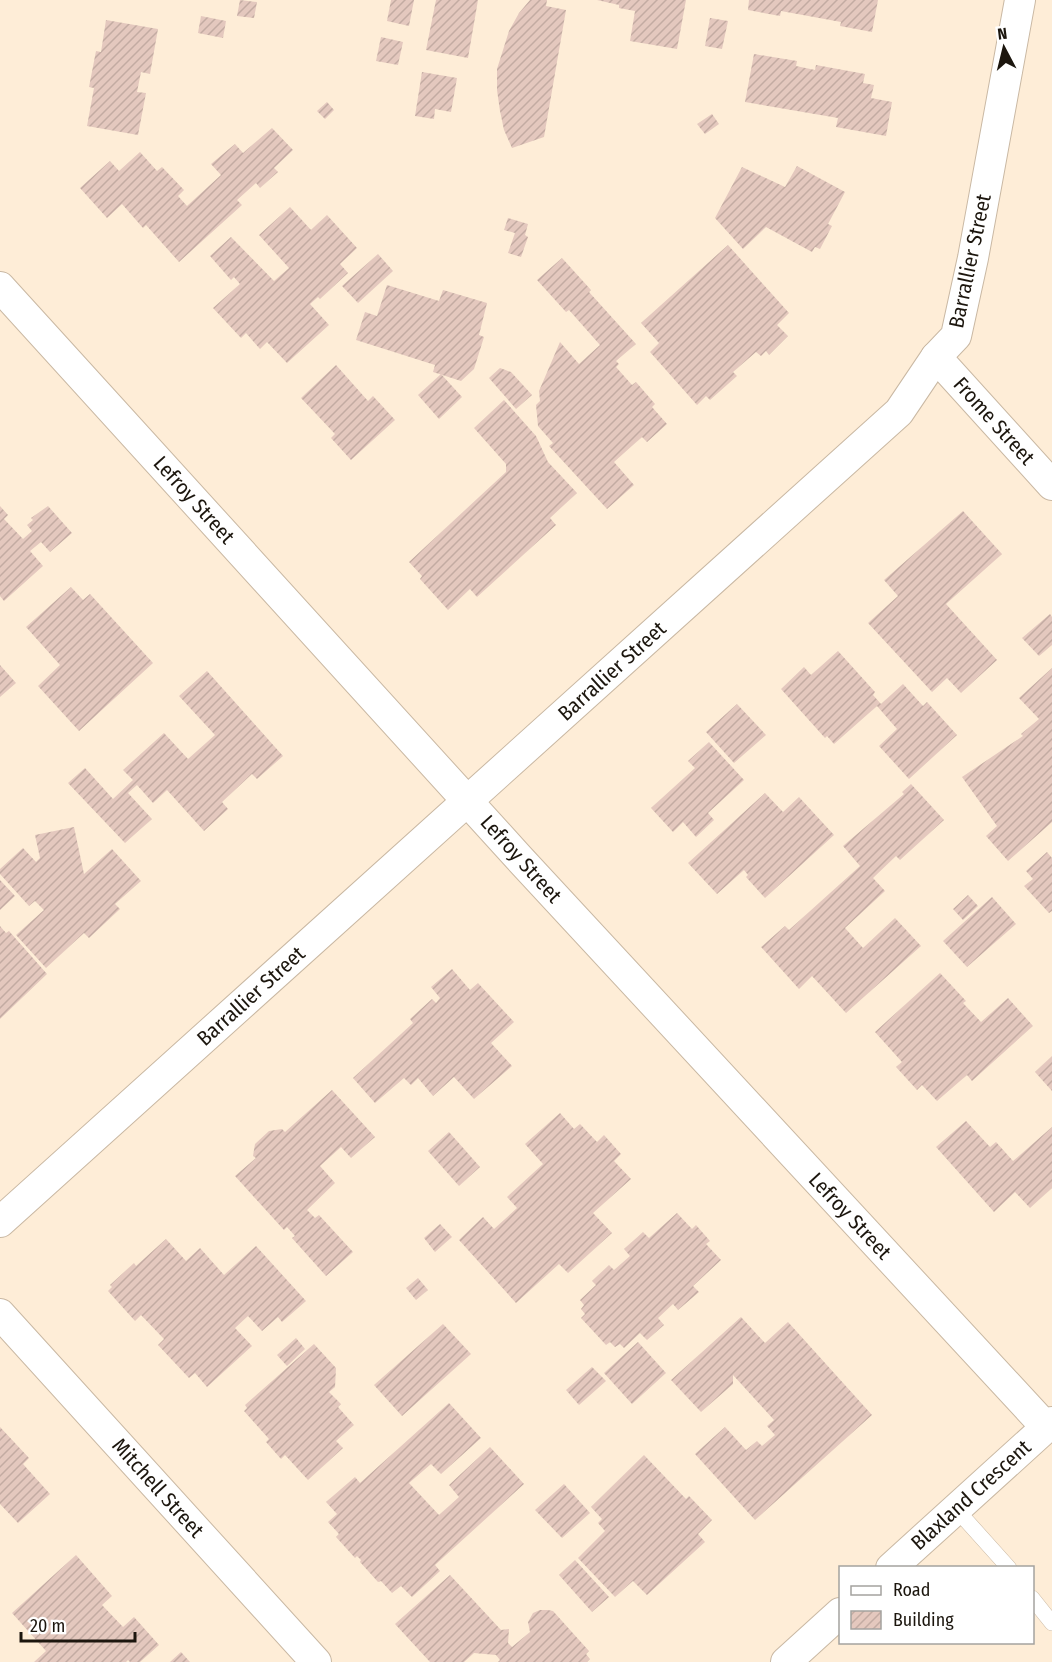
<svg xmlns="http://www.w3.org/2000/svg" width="1052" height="1662" font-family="'Fira Sans Condensed',sans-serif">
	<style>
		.building { fill: url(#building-hatch) }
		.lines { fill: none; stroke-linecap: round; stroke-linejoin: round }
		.service-casing { stroke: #c9b8a3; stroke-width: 16 }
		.minor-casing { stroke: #c9b8a3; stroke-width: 32 }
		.service { stroke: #fff; stroke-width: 15 }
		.minor { stroke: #fff; stroke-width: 30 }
		.labels { text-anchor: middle; stroke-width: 6; stroke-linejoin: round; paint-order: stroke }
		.street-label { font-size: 21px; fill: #1c160e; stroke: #fff }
	</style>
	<defs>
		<pattern id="building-hatch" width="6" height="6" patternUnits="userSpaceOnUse" patternTransform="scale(1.5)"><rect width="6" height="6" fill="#e4c8be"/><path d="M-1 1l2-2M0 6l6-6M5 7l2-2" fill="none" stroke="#c3aba2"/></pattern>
	</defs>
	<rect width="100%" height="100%" fill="#feedd7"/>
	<!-- building -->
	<g class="building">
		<path d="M 240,0 L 257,2 L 254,18 L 237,16 Z"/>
		<path d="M 391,0 L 414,0 L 409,26 L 387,21 Z"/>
		<path d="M 436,0 L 478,0 L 468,58 L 426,50 Z"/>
		<path d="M 530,0 L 547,0 L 546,6 L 566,10 L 544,137 L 512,148 L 504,130 L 500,111 L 497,90 L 497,69 L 509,31 L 519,13 Z"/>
		<path d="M 597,0 L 686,0 L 677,49 L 630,41 L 635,11 L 619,8 L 619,5 Z"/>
		<path d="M 749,0 L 878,0 L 872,32 L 840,26 L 841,22 L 781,11 L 780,16 L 748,10 Z"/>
		<path d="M 201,16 L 226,21 L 223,38 L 198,33 Z"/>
		<path d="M 710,18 L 728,21 L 722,49 L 705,46 Z"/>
		<path d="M 106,20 L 158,29 L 150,74 L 141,72 L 137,92 L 146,93 L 138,135 L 87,126 L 94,88 L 89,87 L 96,51 L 101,52 Z"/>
		<path d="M 381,37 L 403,42 L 398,65 L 376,61 Z"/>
		<path d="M 754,54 L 797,61 L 796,66 L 815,70 L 816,65 L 865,74 L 863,83 L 874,85 L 871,98 L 892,102 L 886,136 L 836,127 L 838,118 L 745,102 Z"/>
		<path d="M 422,72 L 457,78 L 451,112 L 435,109 L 434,119 L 415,116 Z"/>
		<path d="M 327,102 L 334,110 L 325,119 L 317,111 Z"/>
		<path d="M 712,114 L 719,124 L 705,134 L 697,124 Z"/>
		<path d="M 272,128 L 293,150 L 274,168 L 278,172 L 260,188 L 256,183 L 237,200 L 242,205 L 179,262 L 146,225 L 143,228 L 122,204 L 107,218 L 80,188 L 110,161 L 119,171 L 140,152 L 157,171 L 162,167 L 184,190 L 178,196 L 187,206 L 221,175 L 211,164 L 235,144 L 243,153 Z"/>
		<path d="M 797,166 L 845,192 L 828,224 L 832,226 L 820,249 L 815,247 L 812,252 L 766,227 L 743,249 L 715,218 L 742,167 L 785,187 Z"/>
		<path d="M 290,207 L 311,230 L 327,215 L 357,248 L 340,264 L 348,273 L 320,299 L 318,297 L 310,304 L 329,325 L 287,363 L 267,342 L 260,349 L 246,333 L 241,338 L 213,308 L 240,284 L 234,277 L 231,280 L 210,256 L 231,237 L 274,281 L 289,268 L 259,235 Z"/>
		<path d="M 508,218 L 528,224 L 525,235 L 528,237 L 521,257 L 508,253 L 515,233 L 504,230 Z"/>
		<path d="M 728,245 L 789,313 L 777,325 L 788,336 L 769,355 L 766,351 L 761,356 L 756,352 L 733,372 L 737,376 L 710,400 L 706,396 L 697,405 L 650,352 L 659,343 L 641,323 Z"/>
		<path d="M 378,254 L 393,271 L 358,303 L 342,286 Z"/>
		<path d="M 562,258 L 591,290 L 589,292 L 636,344 L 616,361 L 619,364 L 616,367 L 632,385 L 636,382 L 655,404 L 652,407 L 667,424 L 647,442 L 642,437 L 614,462 L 634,485 L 607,509 L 549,446 L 553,443 L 538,426 L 536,405 L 540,401 L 539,391 L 560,342 L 579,364 L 600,345 L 569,310 L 566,312 L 537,280 Z"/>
		<path d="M 387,285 L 439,301 L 443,290 L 487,303 L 479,335 L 484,337 L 474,369 L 461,381 L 433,372 L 435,365 L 356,340 L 365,312 L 377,316 Z"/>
		<path d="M 336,365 L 368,401 L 373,396 L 395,420 L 351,460 L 331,438 L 335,434 L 301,398 Z"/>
		<path d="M 500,368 L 511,372 L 532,395 L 516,409 L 489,378 Z"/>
		<path d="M 441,374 L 462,397 L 439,419 L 418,395 Z"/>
		<path d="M 504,400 L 536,436 L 548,462 L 577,493 L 550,518 L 556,525 L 477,597 L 470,589 L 448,610 L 420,579 L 422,576 L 409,562 L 506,472 L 506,464 L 474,428 Z"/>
		<path d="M 0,506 L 8,515 L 4,519 L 23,539 L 32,531 L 27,525 L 33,520 L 31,518 L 48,506 L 72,533 L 50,552 L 41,542 L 30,551 L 43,566 L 4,601 L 0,596 Z"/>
		<path d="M 963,511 L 1002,554 L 946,604 L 997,660 L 961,693 L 947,678 L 932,692 L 868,623 L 898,596 L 884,580 Z"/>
		<path d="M 71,587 L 83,600 L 90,594 L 153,663 L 79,731 L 38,686 L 60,665 L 26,627 Z"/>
		<path d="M 1050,614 L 1052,617 L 1052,645 L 1039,656 L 1022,638 Z"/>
		<path d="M 838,651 L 875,692 L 873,695 L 881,704 L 903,684 L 923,706 L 927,702 L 957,735 L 909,779 L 879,746 L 897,729 L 877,706 L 834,744 L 827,736 L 825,738 L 781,689 L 804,667 L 811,675 Z"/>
		<path d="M 0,665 L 16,683 L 0,697 Z"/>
		<path d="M 1052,668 L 1052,822 L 1008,861 L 986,836 L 997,826 L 962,777 L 1023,736 L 1021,734 L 1039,719 L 1019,698 Z"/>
		<path d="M 207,671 L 283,756 L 257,779 L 252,774 L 222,802 L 228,809 L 204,831 L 167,790 L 153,803 L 137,785 L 128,793 L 152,819 L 125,843 L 68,783 L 85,768 L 113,799 L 133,780 L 123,770 L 164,733 L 188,759 L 215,735 L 179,696 Z"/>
		<path d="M 737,704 L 766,735 L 734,763 L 706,732 Z"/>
		<path d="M 709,742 L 744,780 L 708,813 L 714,820 L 696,837 L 683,822 L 673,832 L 651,808 L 695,768 L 688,761 Z"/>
		<path d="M 911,784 L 944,820 L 900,860 L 896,856 L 873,878 L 885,891 L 845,928 L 863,948 L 895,918 L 921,946 L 846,1013 L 812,976 L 799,989 L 761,947 L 785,926 L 789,930 L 860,866 L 843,846 L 904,794 L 902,792 Z"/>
		<path d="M 765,793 L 783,812 L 799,797 L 834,835 L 765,898 L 746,877 L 748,875 L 744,870 L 717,894 L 688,863 Z"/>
		<path d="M 74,827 L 84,874 L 112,849 L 141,881 L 115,904 L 120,909 L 89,938 L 84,933 L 46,968 L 16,935 L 44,910 L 35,901 L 29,906 L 0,874 L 0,869 L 23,848 L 36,862 L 40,858 L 35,835 Z"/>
		<path d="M 1047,852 L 1052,858 L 1052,911 L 1049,913 L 1024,886 L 1033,879 L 1026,871 Z"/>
		<path d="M 0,880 L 15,896 L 0,910 Z"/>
		<path d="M 968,895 L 978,906 L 963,920 L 953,909 Z"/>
		<path d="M 992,897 L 1016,924 L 967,967 L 943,941 Z"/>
		<path d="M 0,926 L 6,933 L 9,931 L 47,974 L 0,1019 Z"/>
		<path d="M 452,969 L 470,990 L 478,983 L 514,1022 L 491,1043 L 512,1066 L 474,1099 L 454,1077 L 433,1096 L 418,1078 L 411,1085 L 404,1078 L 375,1103 L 353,1078 L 413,1023 L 410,1019 L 432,999 L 436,1003 L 440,998 L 431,987 Z"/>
		<path d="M 940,973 L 966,1001 L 963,1003 L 981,1022 L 1008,998 L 1033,1026 L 972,1081 L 967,1075 L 937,1101 L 922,1085 L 917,1090 L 896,1067 L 902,1062 L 875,1032 Z"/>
		<path d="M 1052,1056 L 1052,1091 L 1035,1072 Z"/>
		<path d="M 332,1090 L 375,1137 L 351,1158 L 341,1147 L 320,1166 L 335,1183 L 307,1210 L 315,1218 L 319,1215 L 353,1252 L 326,1276 L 292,1238 L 295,1236 L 287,1227 L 284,1230 L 235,1176 L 256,1158 L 253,1156 L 255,1144 L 269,1131 L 282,1129 L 285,1132 Z"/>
		<path d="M 560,1113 L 574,1129 L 580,1124 L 597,1142 L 604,1135 L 621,1154 L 614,1161 L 631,1179 L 593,1213 L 612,1233 L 568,1273 L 559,1264 L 516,1303 L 459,1240 L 483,1217 L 494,1229 L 517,1208 L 507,1197 L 543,1164 L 525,1144 Z"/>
		<path d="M 966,1121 L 990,1147 L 996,1142 L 1013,1161 L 1052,1127 L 1052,1188 L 1030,1208 L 1015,1192 L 994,1212 L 936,1147 Z"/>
		<path d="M 449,1132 L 480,1167 L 459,1186 L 428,1151 Z"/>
		<path d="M 677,1213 L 692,1229 L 696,1225 L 710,1241 L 706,1244 L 721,1260 L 693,1286 L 699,1292 L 678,1310 L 673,1304 L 658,1318 L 664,1325 L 647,1340 L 640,1333 L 624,1348 L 620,1344 L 615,1347 L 610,1342 L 606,1345 L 581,1318 L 585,1314 L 581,1309 L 584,1305 L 580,1300 L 596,1285 L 592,1281 L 609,1265 L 614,1270 L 630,1256 L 624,1249 L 643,1232 L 649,1238 Z"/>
		<path d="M 440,1224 L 452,1237 L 435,1252 L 424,1238 Z"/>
		<path d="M 166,1239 L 186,1261 L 200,1248 L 224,1275 L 256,1246 L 306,1301 L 282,1322 L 278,1317 L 262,1331 L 248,1316 L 235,1328 L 252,1346 L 207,1387 L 195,1373 L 189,1378 L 158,1345 L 164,1339 L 141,1315 L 135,1321 L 108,1291 L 112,1287 L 110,1285 L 134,1263 L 136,1266 Z"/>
		<path d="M 418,1278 L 428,1290 L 416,1300 L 406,1288 Z"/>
		<path d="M 741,1317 L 765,1343 L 788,1322 L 872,1415 L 755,1520 L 695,1454 L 725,1427 L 746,1450 L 757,1441 L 762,1446 L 775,1435 L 767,1426 L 774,1420 L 733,1375 L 733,1384 L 701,1412 L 671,1380 Z"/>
		<path d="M 443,1324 L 471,1354 L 402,1416 L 374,1385 Z"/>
		<path d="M 296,1338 L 305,1349 L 287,1366 L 277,1355 Z"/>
		<path d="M 638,1342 L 666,1373 L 632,1404 L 604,1373 Z"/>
		<path d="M 314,1344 L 336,1368 L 335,1387 L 329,1392 L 341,1404 L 338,1407 L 354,1425 L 336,1441 L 343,1448 L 308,1480 L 285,1455 L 281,1459 L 266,1442 L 269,1439 L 244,1411 L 247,1408 L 245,1405 Z"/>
		<path d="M 592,1367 L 606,1381 L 579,1405 L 566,1390 Z"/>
		<path d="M 449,1403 L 481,1438 L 441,1474 L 431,1464 L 409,1483 L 439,1515 L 459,1497 L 449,1485 L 490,1447 L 524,1484 L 435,1565 L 440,1571 L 412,1597 L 401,1586 L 392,1593 L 381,1581 L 378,1582 L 360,1562 L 361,1560 L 357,1556 L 355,1558 L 336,1537 L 339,1534 L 328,1522 L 337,1514 L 326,1502 L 355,1477 L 360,1483 Z"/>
		<path d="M 0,1427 L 29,1458 L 23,1464 L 50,1494 L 18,1523 L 0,1504 Z"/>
		<path d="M 644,1455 L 686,1499 L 689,1496 L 712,1520 L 698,1534 L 705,1542 L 647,1595 L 633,1581 L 615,1597 L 578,1558 L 605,1531 L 598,1523 L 602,1519 L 591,1507 Z"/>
		<path d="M 564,1484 L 590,1513 L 562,1538 L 535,1510 Z"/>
		<path d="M 76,1555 L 112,1596 L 102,1605 L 123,1627 L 134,1617 L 159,1645 L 140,1662 L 130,1662 L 128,1660 L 126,1662 L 34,1662 L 46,1651 L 12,1613 Z"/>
		<path d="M 575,1560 L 609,1597 L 592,1612 L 559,1575 Z"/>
		<path d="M 450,1575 L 501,1630 L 509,1629 L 508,1643 L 512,1647 L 530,1632 L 528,1622 L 533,1613 L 540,1610 L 548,1610 L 553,1611 L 589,1651 L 586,1654 L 590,1659 L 587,1662 L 498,1662 L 500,1660 L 496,1655 L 474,1653 L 464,1662 L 430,1662 L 395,1624 Z"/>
		<path d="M 181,1652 L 190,1662 L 170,1662 Z"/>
	</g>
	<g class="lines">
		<!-- service casing -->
		<g class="service-casing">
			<g id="service">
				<path d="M 956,1509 L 1009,1568"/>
				<path d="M 1032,1598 L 1052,1623"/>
			</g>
		</g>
		<!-- minor casing -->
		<g class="minor-casing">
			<g id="minor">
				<path d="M 0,287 L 519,858 L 1046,1427"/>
				<path d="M 936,357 L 1052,485"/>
				<path d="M 0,1222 L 899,412 L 936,357 L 956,336 L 973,258 L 1020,0"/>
				<path d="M 0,1314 L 316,1662"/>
				<path d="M 891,1568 L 1052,1422"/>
				<path d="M 786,1662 L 840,1613"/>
			</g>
		</g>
		<!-- service -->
		<use href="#service" class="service"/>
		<!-- minor -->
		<use href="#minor" class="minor"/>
	</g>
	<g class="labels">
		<!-- street labels -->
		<g class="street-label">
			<text transform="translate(970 261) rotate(-78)" y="7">Barrallier Street</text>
			<text transform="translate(994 421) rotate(48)" y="7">Frome Street</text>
			<text transform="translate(194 500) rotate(48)" y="7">Lefroy Street</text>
			<text transform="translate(612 671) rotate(-42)" y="7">Barrallier Street</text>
			<text transform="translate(521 859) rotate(48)" y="7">Lefroy Street</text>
			<text transform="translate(251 996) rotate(-42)" y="7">Barrallier Street</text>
			<text transform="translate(850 1216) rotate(47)" y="7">Lefroy Street</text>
			<text transform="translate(158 1488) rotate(48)" y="7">Mitchell Street</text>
			<text transform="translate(971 1495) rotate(-42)" y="7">Blaxland Crescent</text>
		</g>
	</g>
	<!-- legend -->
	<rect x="839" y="1566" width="195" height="78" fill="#ffffff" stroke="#a4a29f" stroke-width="1.5"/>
	<rect x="851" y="1586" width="30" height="9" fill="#ffffff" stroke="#a4a29f" stroke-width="1.5"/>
	<text x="893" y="1596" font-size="18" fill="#1c160e">Road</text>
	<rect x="851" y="1611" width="30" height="18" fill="url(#building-hatch)" stroke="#a4a29f" stroke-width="1.5"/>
	<text x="893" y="1626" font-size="18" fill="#1c160e">Building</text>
	<!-- north arrow -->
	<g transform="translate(1004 48) rotate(353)" stroke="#ffffff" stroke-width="4.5" paint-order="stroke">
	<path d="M0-4.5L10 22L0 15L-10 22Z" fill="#1c160e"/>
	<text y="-9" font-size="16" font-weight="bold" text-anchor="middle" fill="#1c160e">N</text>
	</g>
	<!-- scale -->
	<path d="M21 1632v9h114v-9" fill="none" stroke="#1c160e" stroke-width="3"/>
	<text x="30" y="1632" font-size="18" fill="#1c160e" stroke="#ffffff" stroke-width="4.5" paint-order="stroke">20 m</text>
</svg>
